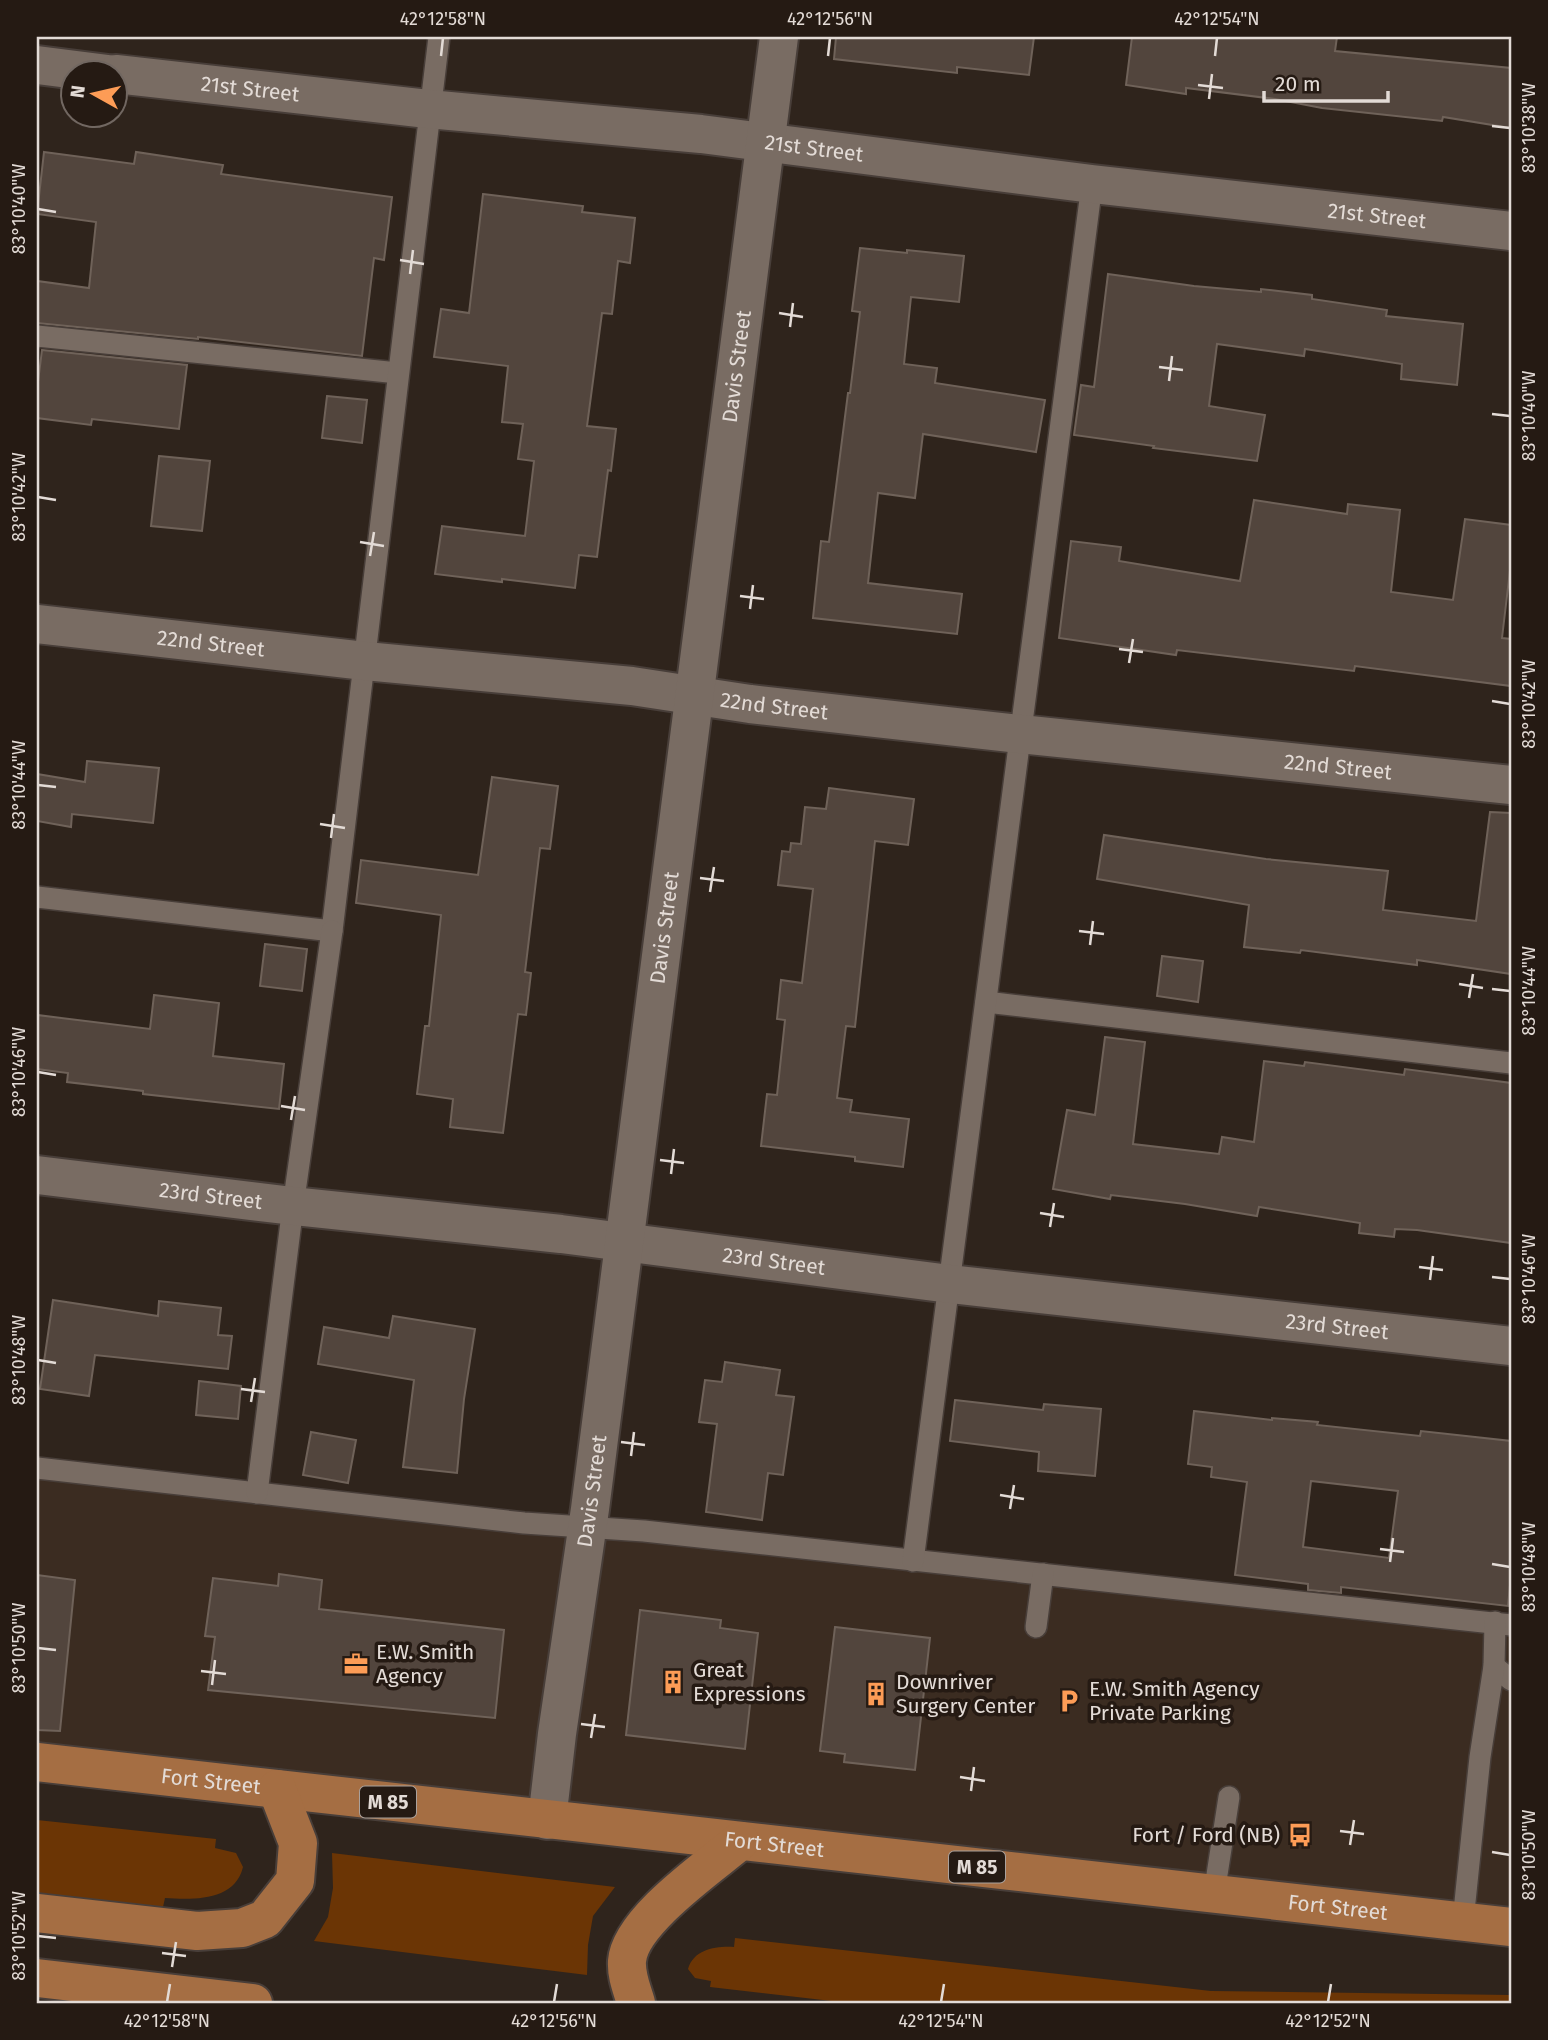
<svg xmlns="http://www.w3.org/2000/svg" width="1548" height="2040" font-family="'Fira Sans',sans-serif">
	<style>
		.built { fill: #3b2c21 }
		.green { fill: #6b3505 }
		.building { fill: #52453d; stroke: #6f6259; stroke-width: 2; fill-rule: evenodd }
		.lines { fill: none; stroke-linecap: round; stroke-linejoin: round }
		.lane-casing { stroke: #483e39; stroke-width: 24 }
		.street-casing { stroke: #483e39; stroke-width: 42 }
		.primary-casing { stroke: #483e39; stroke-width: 42 }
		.lane { stroke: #796c63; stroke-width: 21 }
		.street { stroke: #796c63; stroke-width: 38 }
		.primary { stroke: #a56e43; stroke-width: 38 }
		.ticks { fill: none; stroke: #e3dbd6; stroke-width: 2.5 }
		.labels { text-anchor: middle; stroke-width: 7; stroke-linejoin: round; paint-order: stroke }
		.shield { fill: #251a13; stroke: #aaa19c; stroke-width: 2 }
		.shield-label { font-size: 19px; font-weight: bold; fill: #e3dbd6 }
		.street-label { font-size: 21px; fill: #e3dbd6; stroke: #251a13 }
		.poi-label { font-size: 21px; fill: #e3dbd6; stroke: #251a13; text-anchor: start }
		.neatline { fill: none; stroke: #e3dbd6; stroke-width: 2.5 }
		.ticks-label { font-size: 18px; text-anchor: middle; fill: #e3dbd6 }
	</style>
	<rect width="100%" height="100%" fill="#2f241c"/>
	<!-- built -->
	<path class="built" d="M 37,1468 L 1511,1625 L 1511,1927 L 37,1763 Z"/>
	<!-- green -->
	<g class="green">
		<path d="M 37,1820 L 216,1839 L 215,1848 L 236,1853 L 243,1867 C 235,1901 194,1900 165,1898 L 163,1907 L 37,1893 Z"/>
		<path d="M 332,1853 L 615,1887 L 593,1916 L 588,1945 L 587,1975 L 314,1941 L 328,1917 L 333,1888 Z"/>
		<path d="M 735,1938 L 1211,1991 L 1511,1995 L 1511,2003 L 849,2003 L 710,1987 L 711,1981 L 695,1978 L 688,1969 C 694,1949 716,1946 734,1947 Z"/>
	</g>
	<!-- building -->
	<g class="building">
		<path d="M 836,37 L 1034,37 L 1029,75 L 957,67 L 957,73 L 834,59 Z"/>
		<path d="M 1132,37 L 1337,37 L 1335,51 L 1511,68 L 1511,128 L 1443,117 L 1442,121 L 1322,108 L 1275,99 L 1186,88 L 1186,94 L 1126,85 Z"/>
		<path d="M 44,152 L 134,164 L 136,152 L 223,165 L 221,174 L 392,197 L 384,260 L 374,258 L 362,356 L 198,337 L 198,339 L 37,323 L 37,281 L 89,288 L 96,222 L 37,214 Z"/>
		<path d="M 483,194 L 583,206 L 582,212 L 635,218 L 630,263 L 618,261 L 612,314 L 602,313 L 587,426 L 616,429 L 611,471 L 608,470 L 597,557 L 579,555 L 575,588 L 502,579 L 502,582 L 435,574 L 442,526 L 525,536 L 534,461 L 518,459 L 523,424 L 502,422 L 508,366 L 434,357 L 441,309 L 469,313 Z"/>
		<path d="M 860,248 L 907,253 L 907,250 L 964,256 L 959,302 L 911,297 L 904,364 L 937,368 L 935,383 L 1045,400 L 1036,452 L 923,434 L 915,498 L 878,493 L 868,583 L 962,594 L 957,634 L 813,618 L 821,541 L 829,542 L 848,393 L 850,393 L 860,312 L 852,311 Z"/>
		<path d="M 1108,274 L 1194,286 L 1261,292 L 1261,289 L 1312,295 L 1312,299 L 1387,310 L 1386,316 L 1463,324 L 1457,385 L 1401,379 L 1402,364 L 1305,349 L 1304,356 L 1217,344 L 1209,406 L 1265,415 L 1257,461 L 1153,448 L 1154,446 L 1074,435 L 1081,385 L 1094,387 Z"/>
		<path d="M 42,350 L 187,365 L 179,429 L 92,419 L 91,425 L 37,418 L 37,390 Z"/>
		<path d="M 327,396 L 367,400 L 362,443 L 322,438 Z"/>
		<path d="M 159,456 L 210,461 L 202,531 L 151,526 Z"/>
		<path d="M 1254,500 L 1347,514 L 1348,504 L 1400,510 L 1391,592 L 1453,600 L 1465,519 L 1511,525 L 1511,562 L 1502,638 L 1511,639 L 1511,686 L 1355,666 L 1354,671 L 1177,650 L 1176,655 L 1059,638 L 1071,541 L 1121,547 L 1119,561 L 1240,581 Z"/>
		<path d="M 87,761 L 159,768 L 153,823 L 72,814 L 71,827 L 37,821 L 37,774 L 85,782 Z"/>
		<path d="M 492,777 L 558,786 L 550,849 L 540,848 L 525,972 L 531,973 L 526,1015 L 518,1014 L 503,1133 L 450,1127 L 453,1099 L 417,1094 L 425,1026 L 429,1026 L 441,915 L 356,903 L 361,860 L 478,875 Z"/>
		<path d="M 829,788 L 914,799 L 908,845 L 875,841 L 855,1027 L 846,1026 L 837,1098 L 852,1100 L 850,1112 L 909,1119 L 903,1167 L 855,1161 L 855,1157 L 761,1146 L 767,1094 L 777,1095 L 785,1020 L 777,1019 L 781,980 L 802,983 L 813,889 L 778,885 L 782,851 L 790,852 L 791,843 L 801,844 L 805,807 L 826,809 Z"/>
		<path d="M 1490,812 L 1511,813 L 1511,974 L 1417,960 L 1417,965 L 1301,950 L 1300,953 L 1244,947 L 1249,905 L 1097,879 L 1104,835 L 1266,859 L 1388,871 L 1383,910 L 1476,921 Z"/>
		<path d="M 265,944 L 307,949 L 302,991 L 260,986 Z"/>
		<path d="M 1162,956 L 1203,961 L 1198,1002 L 1157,996 Z"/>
		<path d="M 154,995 L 219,1003 L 213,1056 L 284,1064 L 279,1109 L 143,1094 L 143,1091 L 67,1082 L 68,1073 L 37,1069 L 37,1015 L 150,1029 Z"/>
		<path d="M 1105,1037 L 1145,1042 L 1133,1144 L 1219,1154 L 1222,1137 L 1254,1142 L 1264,1061 L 1304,1066 L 1305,1062 L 1404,1075 L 1405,1069 L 1511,1083 L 1511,1243 L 1417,1230 L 1395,1229 L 1394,1237 L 1359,1233 L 1360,1223 L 1259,1207 L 1257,1216 L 1185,1204 L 1111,1195 L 1110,1199 L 1053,1189 L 1067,1110 L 1095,1115 Z"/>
		<path d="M 53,1300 L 158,1316 L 159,1301 L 221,1308 L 218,1335 L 232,1336 L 228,1369 L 95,1355 L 89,1396 L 40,1389 Z"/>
		<path d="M 393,1316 L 475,1329 L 464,1399 L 457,1473 L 403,1467 L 414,1380 L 318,1364 L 324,1327 L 389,1338 Z"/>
		<path d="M 725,1362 L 780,1370 L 776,1395 L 794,1397 L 783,1475 L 768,1473 L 762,1520 L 706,1512 L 717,1424 L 699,1422 L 705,1380 L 722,1382 Z"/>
		<path d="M 199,1381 L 241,1386 L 238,1419 L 196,1415 Z"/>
		<path d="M 955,1400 L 1043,1410 L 1044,1404 L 1101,1409 L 1095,1476 L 1038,1471 L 1039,1452 L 950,1441 Z"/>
		<path d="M 1194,1411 L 1272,1420 L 1272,1418 L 1318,1422 L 1317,1425 L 1420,1436 L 1421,1431 L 1511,1441 L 1511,1574 L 1508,1606 L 1341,1587 L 1341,1593 L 1308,1590 L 1308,1584 L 1235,1575 L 1247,1482 L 1211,1477 L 1212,1467 L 1188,1464 ZM 1311,1481 L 1398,1491 L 1389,1558 L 1303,1547 Z"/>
		<path d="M 311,1432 L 356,1440 L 348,1483 L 303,1475 Z"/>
		<path d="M 279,1574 L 322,1580 L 319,1609 L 504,1630 L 495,1718 L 208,1690 L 215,1637 L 205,1636 L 213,1578 L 278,1586 Z"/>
		<path d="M 37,1575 L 75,1580 L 60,1731 L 37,1730 Z"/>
		<path d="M 640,1610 L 721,1620 L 720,1628 L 758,1633 L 745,1749 L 626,1735 Z"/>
		<path d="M 835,1627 L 930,1638 L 915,1770 L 844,1762 L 845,1754 L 820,1751 Z"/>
	</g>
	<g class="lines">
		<!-- lane casing -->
		<g class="lane-casing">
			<g id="lane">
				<path d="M 37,336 L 398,373"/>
				<path d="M 37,897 L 332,931 L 439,37"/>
				<path d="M 986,1002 L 1511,1063"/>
				<path d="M 37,1468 L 524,1523 L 644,1531 L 1511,1625"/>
				<path d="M 257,1493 L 293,1206 L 332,931"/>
				<path d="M 913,1561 L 1092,184"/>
				<path d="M 1036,1627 L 1043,1574"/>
				<path d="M 1494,1666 L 1511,1680"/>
				<path d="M 1214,1894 L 1229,1797"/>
				<path d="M 1463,1921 L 1480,1757 L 1494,1666 L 1495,1622"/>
			</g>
		</g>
		<!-- street casing -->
		<g class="street-casing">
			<g id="street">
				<path d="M 37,65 L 108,74"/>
				<path id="s1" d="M 116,74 L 428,109 L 701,134 L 1092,184 L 1511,231"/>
				<path id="s2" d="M 37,624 L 365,661 L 632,686 L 750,704 L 1020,734 L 1511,785"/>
				<path id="s3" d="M 37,1175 L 293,1206 L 561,1234 L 950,1284 L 1511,1346"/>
				<path id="s4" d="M 547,1820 L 557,1734 L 590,1509 L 779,37"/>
			</g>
		</g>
		<!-- primary casing -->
		<g class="primary-casing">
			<g id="primary">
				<path id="s5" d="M 37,1762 L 1511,1927"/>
				<path d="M 37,1913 L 197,1931 L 242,1928 L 265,1919 L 295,1881 L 298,1843 L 277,1789"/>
				<path d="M 37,1978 L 253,2003"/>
				<path d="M 636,2003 C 632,1989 626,1976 627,1961 C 630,1921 709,1867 740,1841"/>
			</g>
		</g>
		<!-- lane -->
		<use href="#lane" class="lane"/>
		<!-- street -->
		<use href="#street" class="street"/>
		<!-- primary -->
		<use href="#primary" class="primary"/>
	</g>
	<!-- ticks -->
	<path class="ticks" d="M 441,56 L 443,38M 828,56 L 830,38M 1215,56 L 1217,38M 1198,85 L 1223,88M 1209,99 L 1212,74M 1492,126 L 1510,128M 38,209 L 56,212M 400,260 L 424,264M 410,274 L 413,250M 779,313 L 803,317M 790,327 L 793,303M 1159,367 L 1183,370M 1169,381 L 1172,356M 1492,414 L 1510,416M 38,497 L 56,500M 360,542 L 384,546M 370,556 L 374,532M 740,596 L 764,599M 750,609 L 753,585M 1119,649 L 1143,652M 1129,663 L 1133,639M 1492,701 L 1510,704M 38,785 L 56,787M 320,824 L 345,828M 331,838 L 334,814M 700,878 L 724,881M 710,892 L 714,867M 1079,931 L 1104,934M 1090,945 L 1093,921M 1459,984 L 1483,988M 1492,989 L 1510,991M 1469,998 L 1473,974M 38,1072 L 56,1075M 281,1106 L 305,1110M 291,1120 L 295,1096M 660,1160 L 684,1163M 671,1174 L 674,1149M 1040,1213 L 1064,1217M 1050,1227 L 1054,1203M 1419,1267 L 1443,1270M 1492,1277 L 1510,1279M 1430,1280 L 1433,1256M 38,1360 L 56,1363M 241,1389 L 265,1392M 251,1402 L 255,1378M 621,1442 L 645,1445M 631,1456 L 634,1432M 1000,1495 L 1024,1499M 1010,1509 L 1014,1485M 1380,1549 L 1404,1552M 1390,1562 L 1393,1538M 1492,1564 L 1510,1567M 38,1648 L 56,1650M 201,1671 L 226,1674M 212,1685 L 215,1660M 581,1724 L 605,1727M 591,1738 L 595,1714M 960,1777 L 985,1781M 971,1791 L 974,1767M 1340,1831 L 1364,1834M 1350,1845 L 1354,1820M 1492,1852 L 1510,1855M 38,1936 L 56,1938M 162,1953 L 186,1956M 172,1967 L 176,1942M 167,2002 L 170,1984M 554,2002 L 557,1984M 941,2002 L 944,1984M 1328,2002 L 1331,1984"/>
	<!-- icons -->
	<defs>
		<g id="office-bare" transform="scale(1.89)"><path d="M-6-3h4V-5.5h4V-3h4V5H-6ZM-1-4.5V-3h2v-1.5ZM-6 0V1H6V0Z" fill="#fd9c56" stroke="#251a13" stroke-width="2.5" paint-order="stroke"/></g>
		<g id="building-bare" transform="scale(1.89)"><path d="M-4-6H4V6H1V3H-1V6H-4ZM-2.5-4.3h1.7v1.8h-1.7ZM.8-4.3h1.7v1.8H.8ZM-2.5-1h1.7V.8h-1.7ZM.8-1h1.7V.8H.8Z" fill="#fd9c56" stroke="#251a13" stroke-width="2.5" paint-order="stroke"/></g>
		<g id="parking-bare" transform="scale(1.89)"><path d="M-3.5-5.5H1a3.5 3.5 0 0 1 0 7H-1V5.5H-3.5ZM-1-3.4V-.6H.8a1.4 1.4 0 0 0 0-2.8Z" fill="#fd9c56" stroke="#251a13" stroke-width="2.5" paint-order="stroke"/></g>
		<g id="bus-bare" transform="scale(1.89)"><path d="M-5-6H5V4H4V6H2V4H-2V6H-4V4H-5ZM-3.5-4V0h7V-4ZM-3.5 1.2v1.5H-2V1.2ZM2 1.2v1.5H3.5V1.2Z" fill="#fd9c56" stroke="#251a13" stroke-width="2.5" paint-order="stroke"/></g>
	</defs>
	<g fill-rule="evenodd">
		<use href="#office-bare" x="356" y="1664"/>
		<use href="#building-bare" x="673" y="1682"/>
		<use href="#building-bare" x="876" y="1694"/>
		<use href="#parking-bare" x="1069" y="1701"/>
		<use href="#bus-bare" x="1300" y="1835"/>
	</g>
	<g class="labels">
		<!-- shield labels -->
		<g class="shield">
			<rect x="360" y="1786.5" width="56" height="31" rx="5"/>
			<rect x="949" y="1851.5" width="56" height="31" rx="5"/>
		</g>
		<g class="shield-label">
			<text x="388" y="1809">M 85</text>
			<text x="977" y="1874">M 85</text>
		</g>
		<!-- street labels -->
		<g class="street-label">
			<text dy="7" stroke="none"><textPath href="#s1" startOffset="135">21st Street</textPath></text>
			<text dy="7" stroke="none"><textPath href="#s1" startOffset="702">21st Street</textPath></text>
			<text dy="7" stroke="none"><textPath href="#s1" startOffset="1269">21st Street</textPath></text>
			<text dy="7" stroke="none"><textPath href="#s4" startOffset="1466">Davis Street</textPath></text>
			<text dy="7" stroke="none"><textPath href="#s2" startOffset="175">22nd Street</textPath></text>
			<text dy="7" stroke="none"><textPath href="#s2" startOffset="742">22nd Street</textPath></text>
			<text dy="7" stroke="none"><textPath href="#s2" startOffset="1309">22nd Street</textPath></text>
			<text dy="7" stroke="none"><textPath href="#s4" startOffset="900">Davis Street</textPath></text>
			<text dy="7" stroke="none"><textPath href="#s3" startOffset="175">23rd Street</textPath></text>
			<text dy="7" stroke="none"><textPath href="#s3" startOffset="742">23rd Street</textPath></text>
			<text dy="7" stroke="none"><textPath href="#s3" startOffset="1309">23rd Street</textPath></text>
			<text dy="7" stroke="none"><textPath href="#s4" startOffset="332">Davis Street</textPath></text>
			<text dy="7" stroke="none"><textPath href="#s5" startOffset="175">Fort Street</textPath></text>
			<text dy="7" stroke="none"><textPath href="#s5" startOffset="742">Fort Street</textPath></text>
			<text dy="7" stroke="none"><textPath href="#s5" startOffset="1309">Fort Street</textPath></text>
		</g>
		<!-- poi labels -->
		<g class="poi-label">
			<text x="376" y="1659">E.W. Smith<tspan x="376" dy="24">Agency</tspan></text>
			<text x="693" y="1677">Great<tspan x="693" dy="24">Expressions</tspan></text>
			<text x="896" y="1689">Downriver<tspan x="896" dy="24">Surgery Center</tspan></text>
			<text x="1089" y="1696">E.W. Smith Agency<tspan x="1089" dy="24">Private Parking</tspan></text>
			<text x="1280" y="1842" text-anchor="end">Fort / Ford (NB)</text>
		</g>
	</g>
	<!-- border -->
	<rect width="1548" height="2040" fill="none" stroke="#251a13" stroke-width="77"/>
	<!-- north arrow -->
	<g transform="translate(94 94) rotate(278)"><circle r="33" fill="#251a13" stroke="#716761" stroke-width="2"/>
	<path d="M0-5L12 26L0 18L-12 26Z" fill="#fd9c56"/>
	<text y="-10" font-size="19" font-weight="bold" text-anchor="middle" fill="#e3dbd6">N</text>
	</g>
	<!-- scale -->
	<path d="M1264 91v10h124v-10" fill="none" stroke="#e3dbd6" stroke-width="3.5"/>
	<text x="1275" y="91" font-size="21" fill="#e3dbd6" stroke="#251a13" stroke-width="5" paint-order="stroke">20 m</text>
	<rect x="38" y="38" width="1472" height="1964" class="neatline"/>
	<g class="ticks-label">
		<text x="443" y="25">42°12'58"N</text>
		<text x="830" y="25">42°12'56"N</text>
		<text x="1217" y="25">42°12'54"N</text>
		<text transform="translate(1529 128) rotate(-90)" y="6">83°10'38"W</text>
		<text transform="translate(19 209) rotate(-90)" y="6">83°10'40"W</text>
		<text transform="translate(1529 416) rotate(-90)" y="6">83°10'40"W</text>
		<text transform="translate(19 497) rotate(-90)" y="6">83°10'42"W</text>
		<text transform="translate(1529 704) rotate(-90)" y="6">83°10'42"W</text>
		<text transform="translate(19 785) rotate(-90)" y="6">83°10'44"W</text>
		<text transform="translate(1529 991) rotate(-90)" y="6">83°10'44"W</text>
		<text transform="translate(19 1072) rotate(-90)" y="6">83°10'46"W</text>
		<text transform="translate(1529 1279) rotate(-90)" y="6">83°10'46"W</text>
		<text transform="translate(19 1360) rotate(-90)" y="6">83°10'48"W</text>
		<text transform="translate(1529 1567) rotate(-90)" y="6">83°10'48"W</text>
		<text transform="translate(19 1648) rotate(-90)" y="6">83°10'50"W</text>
		<text transform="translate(1529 1855) rotate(-90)" y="6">83°10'50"W</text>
		<text transform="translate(19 1936) rotate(-90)" y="6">83°10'52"W</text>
		<text x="167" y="2027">42°12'58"N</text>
		<text x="554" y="2027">42°12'56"N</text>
		<text x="941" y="2027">42°12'54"N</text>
		<text x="1328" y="2027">42°12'52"N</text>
	</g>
</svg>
